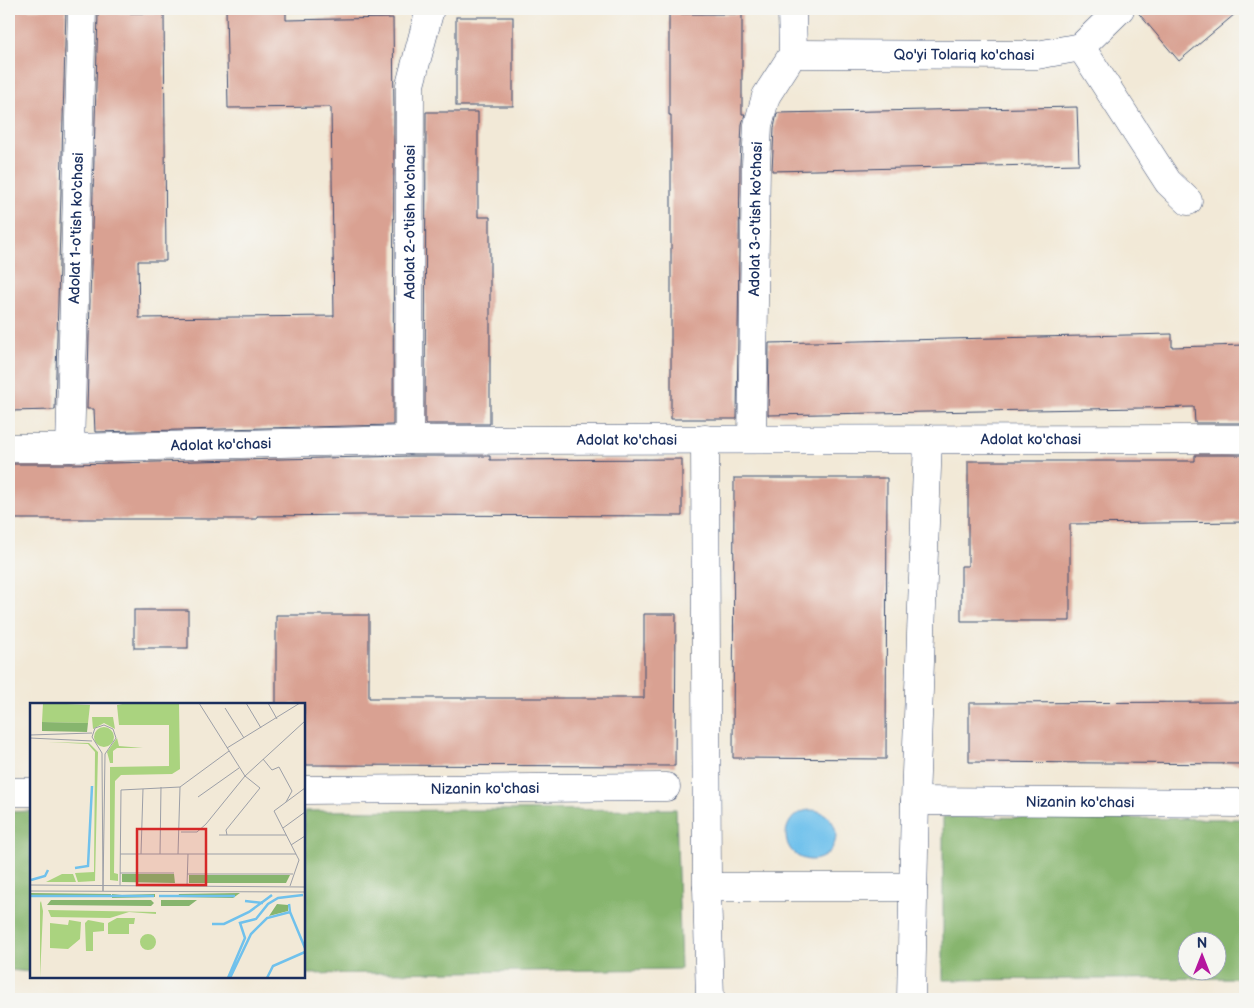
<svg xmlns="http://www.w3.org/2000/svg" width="1254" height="1008" font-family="'Balsamiq Sans',sans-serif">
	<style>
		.forest { fill: #87b56e; stroke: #517266; fill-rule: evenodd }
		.water { fill: #70c1ec; stroke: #4678a5 }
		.building { fill: #d9a192 }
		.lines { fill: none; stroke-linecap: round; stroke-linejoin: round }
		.minor-casing { stroke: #3b4b70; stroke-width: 29 }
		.minor { stroke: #fff; stroke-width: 28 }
		.labels { text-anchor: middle; stroke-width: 4; stroke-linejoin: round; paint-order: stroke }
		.street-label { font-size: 15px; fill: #1b2f5e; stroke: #f6f6f2 }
		.inset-river { fill: none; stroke: #70c1ec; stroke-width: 2.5 }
		.inset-road { fill: none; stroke: #9c9fa7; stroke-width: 1 }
		.view { fill: #d62828; fill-opacity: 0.15; stroke: #d62828; stroke-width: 2.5 }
		.inset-edge { fill: none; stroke: #1b2f5e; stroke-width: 2.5 }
	</style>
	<rect width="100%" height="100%" fill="#f6f6f2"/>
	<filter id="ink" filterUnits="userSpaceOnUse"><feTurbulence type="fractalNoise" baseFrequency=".02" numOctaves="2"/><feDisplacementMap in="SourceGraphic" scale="10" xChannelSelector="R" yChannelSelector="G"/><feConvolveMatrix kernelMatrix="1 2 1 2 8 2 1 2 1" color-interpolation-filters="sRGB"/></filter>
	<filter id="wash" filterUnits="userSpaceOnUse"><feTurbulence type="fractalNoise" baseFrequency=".0096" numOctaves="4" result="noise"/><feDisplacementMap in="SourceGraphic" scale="20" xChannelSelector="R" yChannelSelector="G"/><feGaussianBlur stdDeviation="1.12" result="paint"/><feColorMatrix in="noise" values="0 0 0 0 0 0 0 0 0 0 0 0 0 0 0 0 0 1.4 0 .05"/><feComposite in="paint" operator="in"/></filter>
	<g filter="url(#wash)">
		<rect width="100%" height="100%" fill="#f2e9d7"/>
		<!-- forest -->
		<g class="forest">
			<path d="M 676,809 L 681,969 L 304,974 L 304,811 Z"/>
			<path d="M 31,811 L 31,972 L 9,970 L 9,812 Z"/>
			<path d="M 943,817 L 1245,819 L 1245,978 L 943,980 ZM 1186,940 L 1216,940 L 1216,970 L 1186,970 Z"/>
		</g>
		<!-- water -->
		<circle class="water" cx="811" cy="835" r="25"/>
		<g id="blocks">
			<!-- building -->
			<g class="building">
				<path d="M 66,9 L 55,410 L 9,411 L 9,10 Z"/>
				<path d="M 226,9 L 286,9 L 286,20 L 393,18 L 394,112 L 393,425 L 95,432 L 94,409 L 87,409 L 98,13 L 164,13 L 166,261 L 138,261 L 139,318 L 334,316 L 331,109 L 330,107 L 228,108 Z"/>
				<path d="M 1135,9 L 1241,9 L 1179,61 Z"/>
				<path d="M 669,14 L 742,14 L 742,114 L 745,114 L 742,124 L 740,164 L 737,419 L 671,419 L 671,115 L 669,115 Z"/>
				<rect x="456" y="17" width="57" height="89"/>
				<path d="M 1077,107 L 1079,164 L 772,171 L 774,128 L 777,113 Z"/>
				<path d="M 426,112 L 478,112 L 478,217 L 490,217 L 490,424 L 425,424 Z"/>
				<path d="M 1172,334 L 1172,347 L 1245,345 L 1245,423 L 1195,423 L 1194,407 L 768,415 L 769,343 Z"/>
				<path d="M 1195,455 L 1245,455 L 1245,522 L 1070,524 L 1070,621 L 961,621 L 961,566 L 968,566 L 968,461 L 1195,461 Z"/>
				<path d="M 409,456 L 490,456 L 490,460 L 682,459 L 682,516 L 362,515 L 257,516 L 257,519 L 9,519 L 9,464 L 70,464 Z"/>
				<path d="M 734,478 L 887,478 L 886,759 L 733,758 Z"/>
				<rect x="134" y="610" width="54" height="38"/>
				<path d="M 644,614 L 676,614 L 675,766 L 304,765 L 304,704 L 276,704 L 276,615 L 369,615 L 369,698 L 644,698 Z"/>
				<path d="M 1245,702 L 1245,764 L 969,762 L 969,703 Z"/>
			</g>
		</g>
	</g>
	<g filter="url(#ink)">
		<use href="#blocks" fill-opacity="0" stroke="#3b4b70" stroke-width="1"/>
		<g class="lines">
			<!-- minor casing -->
			<g class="minor-casing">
				<g id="minor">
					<path d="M 1081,47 L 1168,182 L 1188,201"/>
					<path id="s1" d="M 793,54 L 1037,55 L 1081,47 L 1120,9"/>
					<path d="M 705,439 L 707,887 L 710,999"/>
					<path id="s2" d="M 752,439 L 756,165 L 758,125 L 766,96 L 793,54 L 792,9"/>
					<path id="s3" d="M 409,440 L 410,85 L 430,9"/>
					<path id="s4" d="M 9,448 L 70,448 L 409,440 L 1245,439"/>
					<path id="s5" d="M 70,448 L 82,9"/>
					<path id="s6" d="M 304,790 L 666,787"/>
					<path d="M 9,792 L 31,792"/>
					<path id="s7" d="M 915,801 L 1245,803"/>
					<path d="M 707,887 L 913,887"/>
					<path d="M 911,999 L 915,801 L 928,439"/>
				</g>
			</g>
			<!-- minor -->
			<use href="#minor" class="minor"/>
		</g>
	</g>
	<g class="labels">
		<!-- street labels -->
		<g class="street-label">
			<text dy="5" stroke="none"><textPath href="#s1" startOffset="171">Qo'yi Tolariq ko'chasi</textPath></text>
			<text dy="5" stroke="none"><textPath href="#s2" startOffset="220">Adolat 3-o'tish ko'chasi</textPath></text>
			<text dy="5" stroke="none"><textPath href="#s3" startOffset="218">Adolat 2-o'tish ko'chasi</textPath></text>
			<text dy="5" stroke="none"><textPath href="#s5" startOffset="220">Adolat 1-o'tish ko'chasi</textPath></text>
			<text dy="5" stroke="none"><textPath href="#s4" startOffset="618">Adolat ko'chasi</textPath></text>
			<text dy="5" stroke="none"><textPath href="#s4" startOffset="1022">Adolat ko'chasi</textPath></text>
			<text dy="5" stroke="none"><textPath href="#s4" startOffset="212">Adolat ko'chasi</textPath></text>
			<text dy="5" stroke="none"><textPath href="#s6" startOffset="181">Nizanin ko'chasi</textPath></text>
			<text dy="5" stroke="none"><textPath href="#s7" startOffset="165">Nizanin ko'chasi</textPath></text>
		</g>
	</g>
	<!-- overview -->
	<g transform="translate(30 703)">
		<rect width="275" height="275" fill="#f2e9d7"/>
		<path d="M 13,0 L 60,2 L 58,20 L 12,19 ZM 98,0 L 149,0 L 150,66 L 142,71 L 91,72 L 85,78 L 84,170 L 88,171 L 88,178 L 80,177 L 80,64 L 139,63 L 139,22 L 89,22 L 87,2 ZM 62,14 L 83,14 L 85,26 L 74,20 L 63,26 ZM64 34a10 10 0 1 1 20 0a10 10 0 1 1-20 0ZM 87,35 L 89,43 L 113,45 L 87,45 L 83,48 L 83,60 L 80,60 L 77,49 ZM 18,39 L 59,40 L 68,49 L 65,178 L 48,179 L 45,170 L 64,169 L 65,49 L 58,41 ZM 32,171 L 43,171 L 46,179 L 16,179 ZM 11,198 L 13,208 L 10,275 L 10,200 ZM 18,207 L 126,209 L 126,211 L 99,209 L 80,215 L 21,214 ZM 87,215 L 105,215 L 104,221 L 99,221 L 99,231 L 78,231 L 78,220 ZM 39,217 L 51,219 L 50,236 L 38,246 L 20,245 L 20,220 L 38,222 ZM 58,217 L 74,220 L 74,228 L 63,229 L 63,248 L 56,248 L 55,220 ZM110 239a8 8 0 1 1 16 0a8 8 0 1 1-16 0Z" fill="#aad37f"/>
		<path d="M 12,19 L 58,20 L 57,29 L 12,28 ZM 92,171 L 144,171 L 145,180 L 92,179 ZM 159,172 L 260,172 L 256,180 L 159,180 ZM 0,190 L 81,191 L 81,194 L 0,194 ZM 210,190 L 203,195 L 148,194 L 149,191 ZM 82,191 L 92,192 L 125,191 L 125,194 L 82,195 ZM 21,197 L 121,197 L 124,200 L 121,203 L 17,202 ZM 131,197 L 167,197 L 159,203 L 131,203 ZM 247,201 L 258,202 L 258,208 L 239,213 Z" fill="#87b56e"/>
		<path class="inset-river" d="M 45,165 L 58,163 L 62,83M 1,177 L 15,173 L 18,167M 0,193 L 124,193M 129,193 L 205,193M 215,198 L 233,200M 259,201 L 260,209 L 275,245M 182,221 L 194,221 L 219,209 L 242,192M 198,275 L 215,235 L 210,220 L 226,216 L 238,201 L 248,195 L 273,192M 200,275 L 221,231 L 237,215 L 260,209M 237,275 L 243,263 L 275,249"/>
		<path class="inset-road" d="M 169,0 L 215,73 L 230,85 L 196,127 L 197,132M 216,0 L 231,25M 238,0 L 247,16M 195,5 L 214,35M 74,22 L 83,26 L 86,35 L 75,51 L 73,188 L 72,50 L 62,34 L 65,25 ZM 0,32 L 62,30M 0,35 L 62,38M 197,45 L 270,0M 233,56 L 242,67 L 249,64 L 262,88 L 256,99M 150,84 L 199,48M 168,94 L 209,65M 253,125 L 275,109M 151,129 L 167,129 L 176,121 L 215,73 L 275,18M 189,132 L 256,132M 261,142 L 275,133M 90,151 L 266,151M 111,151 L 113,86M 130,151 L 131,84M 148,151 L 150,84M 90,170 L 144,170M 157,171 L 263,171M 0,182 L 275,184M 90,182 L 91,87 L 150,84M 157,183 L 158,151M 260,183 L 269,157 L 244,108 L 275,85M 0,188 L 275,189"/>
		<path class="view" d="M 107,126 L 176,126 L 176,182 L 107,182 Z"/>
		<rect width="275" height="275" class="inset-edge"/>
	</g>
	<!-- margin -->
	<rect width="1254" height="1008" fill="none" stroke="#f6f6f2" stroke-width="30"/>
	<!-- north arrow -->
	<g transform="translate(1202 956)"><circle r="24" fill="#f6f6f2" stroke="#9ea6b7"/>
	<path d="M0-4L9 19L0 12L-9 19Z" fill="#b5179e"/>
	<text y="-8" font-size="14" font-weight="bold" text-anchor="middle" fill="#1b2f5e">N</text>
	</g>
</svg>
